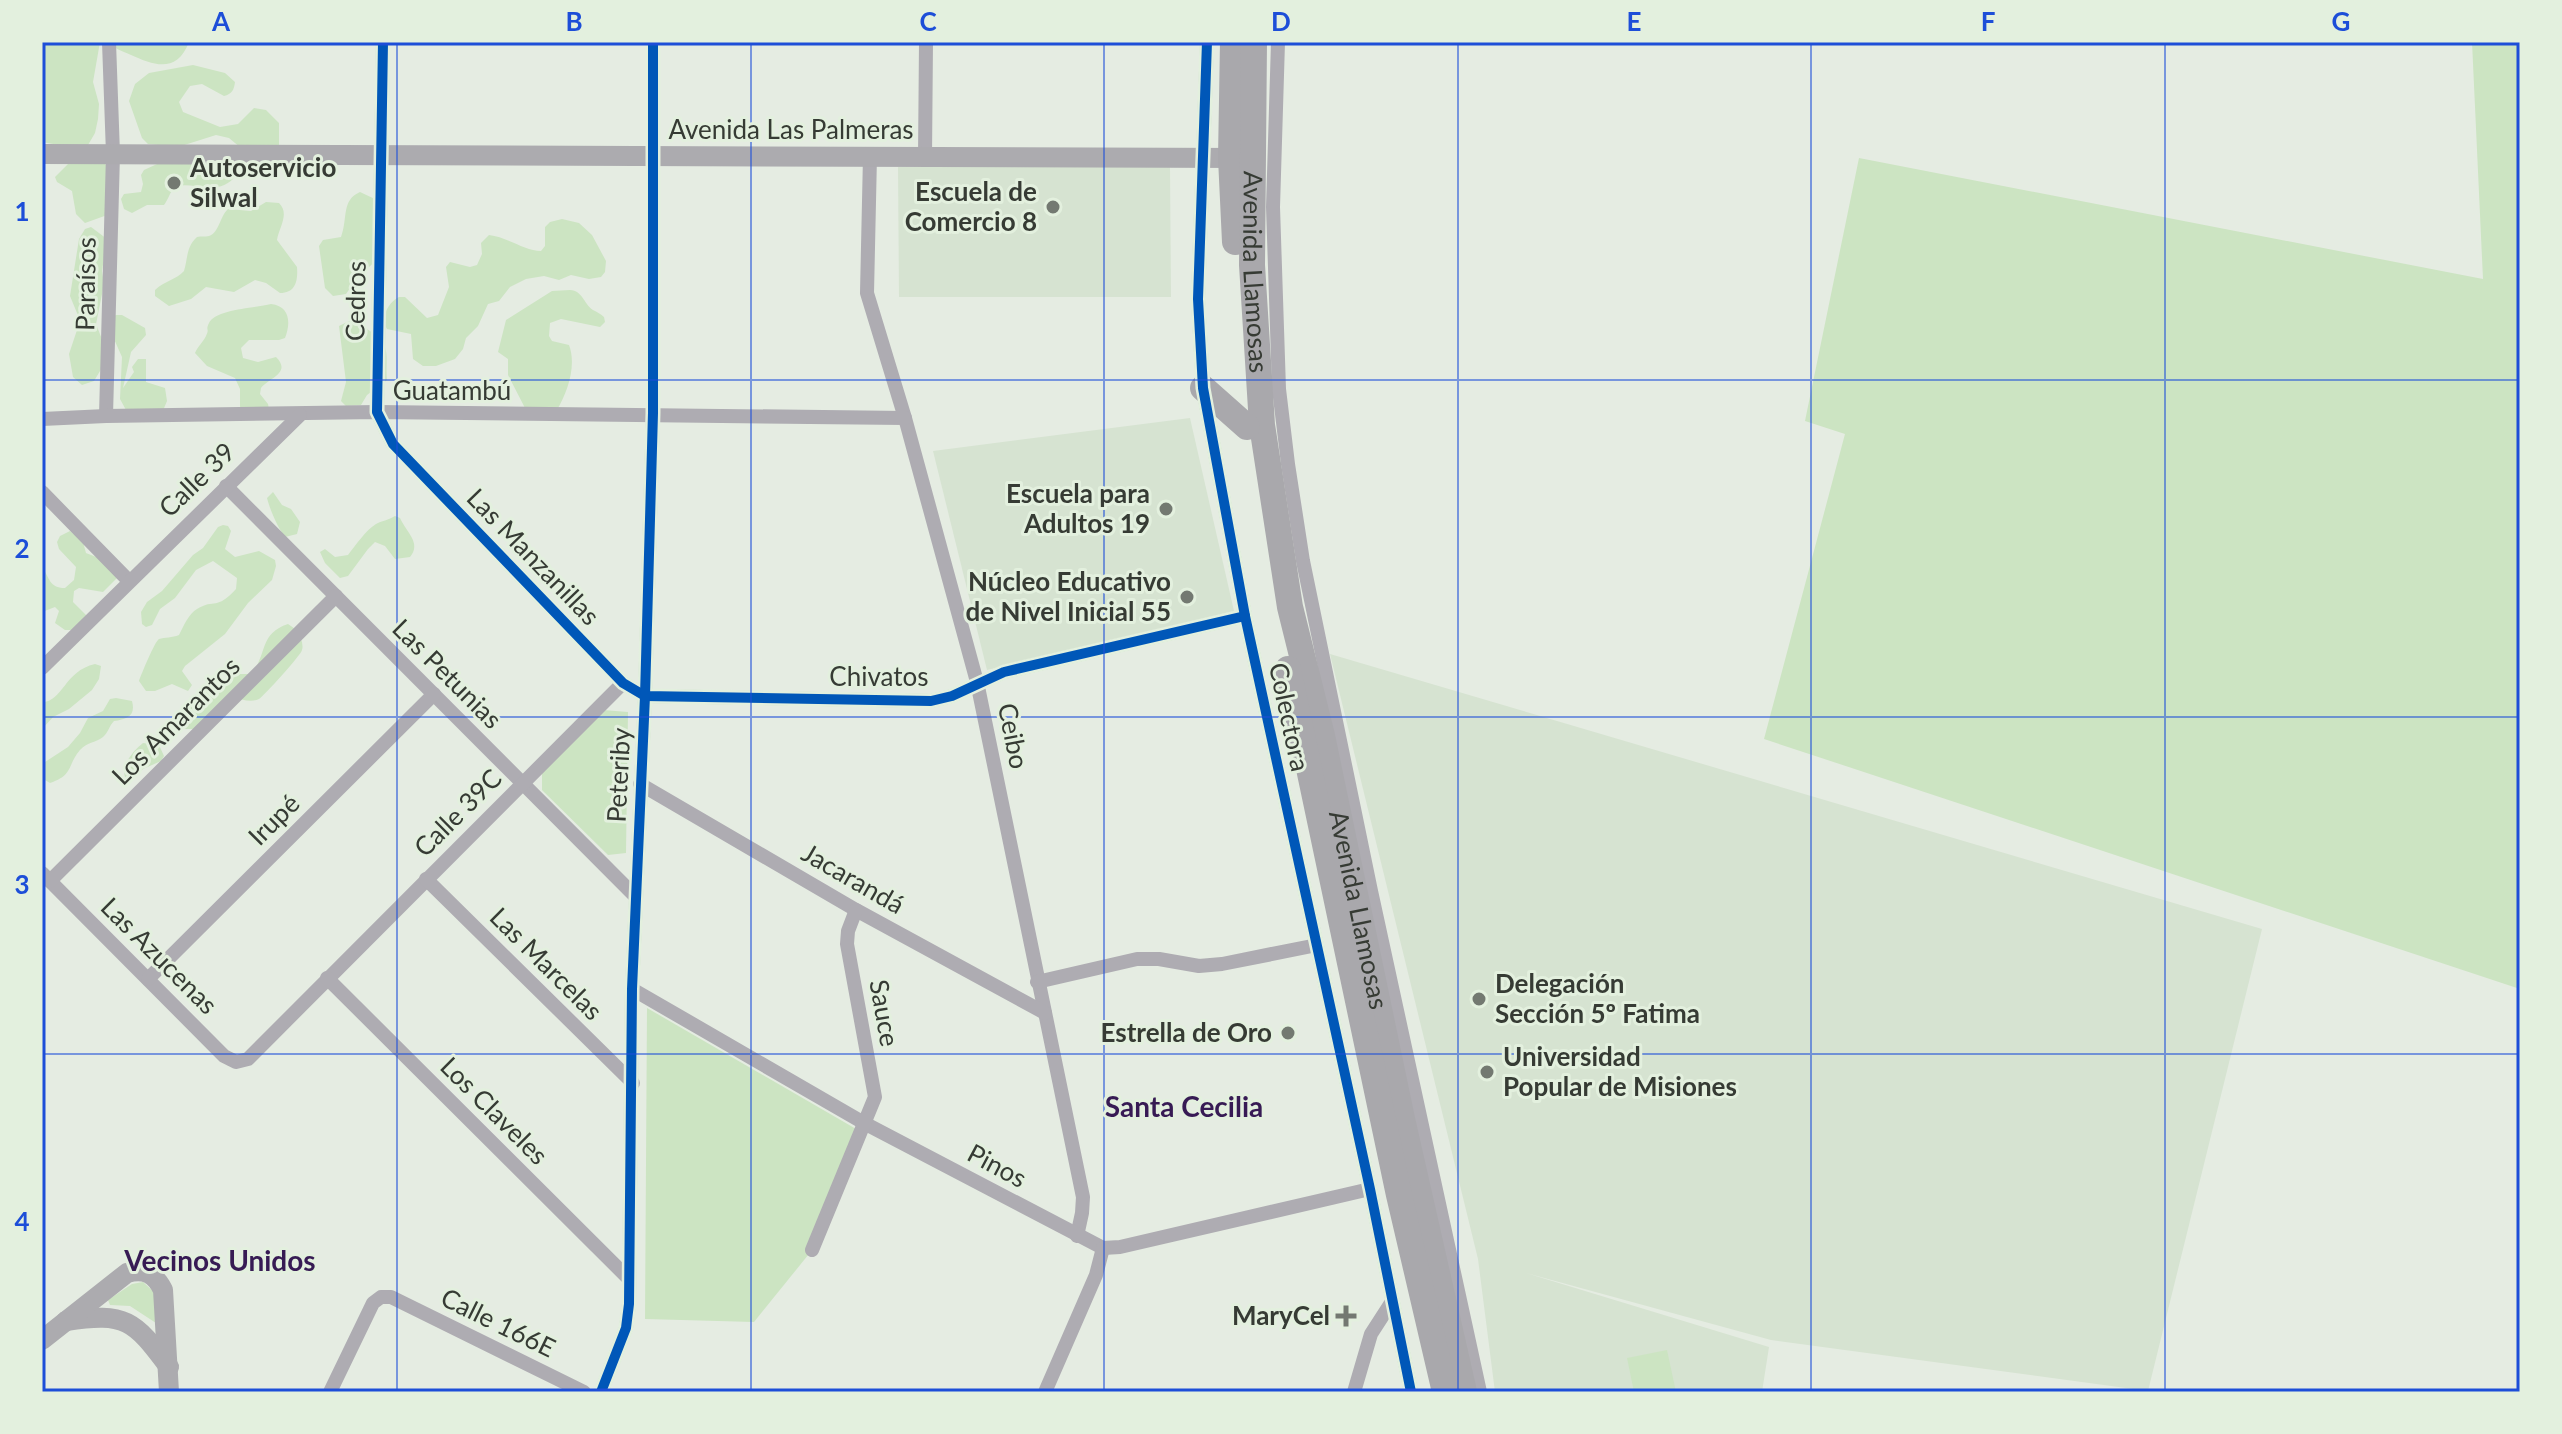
<svg xmlns="http://www.w3.org/2000/svg" width="2562" height="1434" font-family="Lato,sans-serif">
	<style>
		.built { fill: #d6e3d1 }
		.green { fill: #cce4c2 }
		.lines { fill: none; stroke-linecap: round; stroke-linejoin: round }
		.street { stroke: #aeacb2; stroke-width: 14 }
		.secondary { stroke: #acabaf; stroke-width: 20 }
		.highway { stroke: #a9a8ac; stroke-width: 26 }
		.cycleway-casing { stroke: #e3f0de; stroke-width: 15 }
		.cycleway { stroke: #0057b8; stroke-width: 10 }
		.grid { fill: none; stroke: #1d4ed8; stroke-width: 2; stroke-opacity: 0.55 }
		.poi-dot { fill: #737971; stroke: #e3f0de; stroke-width: 3 }
		.labels { text-anchor: middle; stroke-width: 6; stroke-linejoin: round; paint-order: stroke }
		.street-label { font-size: 26px; fill: #363b34; stroke: #e3f0de }
		.poi-label { font-size: 26px; font-weight: bold; fill: #363b34; stroke: #e3f0de; text-anchor: end }
		.neighbourhood-label { font-size: 28px; font-weight: bold; fill: #371b54; stroke: #e3f0de }
		.neatline { fill: none; stroke: #1d4ed8; stroke-width: 3 }
		.grid-label { font-size: 26px; text-anchor: middle; font-weight: bold; fill: #1d4ed8 }
	</style>
	<rect width="100%" height="100%" fill="#e5ece2"/>
	<!-- built -->
	<g class="built">
		<path d="M 898,167 L 1170,167 L 1171,297 L 899,297 Z"/>
		<path d="M 1190,418 L 1234,611 L 987,670 L 933,451 Z"/>
		<path d="M 1330,654 L 2262,929 L 2148,1391 L 1771,1340 L 1526,1273 L 1769,1347 L 1762,1392 L 1495,1392 L 1478,1259 Z"/>
	</g>
	<!-- green -->
	<g class="green">
		<path d="M 42,42 L 100,42 L 93,82 L 99,104 L 98,119 L 95,133 L 88,145 L 76,148 L 42,142 Z"/>
		<path d="M 109,42 L 189,42 C 177,73 155,66 131,55 C 122,51 115,49 109,42 Z"/>
		<path d="M 2472,42 L 2520,42 L 2520,989 L 1764,739 L 1845,434 L 1805,421 L 1859,158 L 2483,279 Z"/>
		<path d="M 193,65 L 225,73 L 235,82 C 234,90 232,94 224,96 L 202,84 L 190,86 L 179,102 L 183,112 L 220,127 L 238,124 L 254,108 L 266,110 L 279,123 L 279,150 L 247,153 L 229,138 L 216,135 L 178,147 L 148,144 L 142,138 L 129,101 L 135,84 L 149,73 Z"/>
		<path d="M 179,154 L 210,167 L 222,164 L 235,167 L 236,175 C 219,200 187,178 174,188 C 170,192 168,200 164,205 L 147,205 L 132,213 L 124,209 L 121,199 L 124,194 L 141,192 L 143,184 L 141,175 L 144,170 Z"/>
		<path d="M 104,162 L 111,173 L 110,214 L 85,223 L 76,214 L 72,191 L 57,182 L 55,177 L 68,164 Z"/>
		<path d="M 360,192 L 377,200 L 381,256 L 357,278 L 346,294 L 333,296 L 325,288 L 319,246 L 323,240 L 341,237 C 348,219 341,200 360,192 Z"/>
		<path d="M 266,202 L 279,203 C 290,214 279,227 277,240 L 297,267 C 298,280 296,293 280,293 L 266,283 L 255,280 L 234,292 L 206,287 L 191,299 L 169,306 L 155,296 L 155,290 C 164,281 176,280 184,271 C 188,258 186,247 197,237 C 201,236 205,237 209,236 C 219,233 220,216 228,209 L 251,211 Z"/>
		<path d="M 562,219 L 579,223 L 592,235 L 606,261 L 605,272 L 601,277 L 589,279 L 571,275 L 559,280 L 544,276 L 526,279 L 510,287 L 499,301 L 488,304 L 478,326 L 466,338 L 463,349 L 455,359 L 436,366 L 423,366 L 413,359 L 411,334 L 387,329 C 380,317 388,303 399,297 L 405,297 L 427,318 L 438,315 L 449,287 L 446,267 L 450,262 L 470,267 L 477,265 L 482,254 L 481,243 L 489,235 C 507,237 525,251 541,251 L 545,246 L 545,227 L 550,222 Z"/>
		<path d="M 91,227 L 107,239 L 102,271 L 104,284 L 96,324 L 105,347 L 103,366 L 94,381 L 82,385 L 73,377 L 69,354 L 79,324 L 77,313 L 70,296 L 79,239 L 85,229 Z"/>
		<path d="M 570,290 C 583,291 583,303 593,310 C 597,312 601,314 604,317 L 605,322 L 600,327 L 561,319 L 550,323 L 549,336 L 552,341 L 569,345 C 577,366 567,393 557,410 L 525,408 L 508,375 L 508,359 L 498,352 L 506,320 L 552,291 Z"/>
		<path d="M 271,304 C 290,306 291,323 285,338 L 279,340 L 249,340 L 241,348 L 243,358 L 258,362 L 276,357 C 292,373 269,378 261,388 L 260,394 L 268,404 L 269,409 L 240,408 L 240,389 L 235,378 L 207,366 L 195,353 C 198,346 203,342 206,336 C 210,328 205,331 209,323 C 215,309 256,308 271,304 Z"/>
		<path d="M 116,315 L 122,315 L 145,328 L 146,335 L 131,352 L 123,388 L 134,372 L 132,367 L 138,359 L 146,359 L 146,382 L 165,388 L 167,401 L 162,413 L 126,410 L 120,399 L 122,357 L 110,330 L 111,318 Z"/>
		<path d="M 349,321 C 357,322 360,325 367,329 C 393,345 385,354 387,380 L 367,395 L 361,405 L 346,406 L 341,401 L 346,382 L 339,326 Z"/>
		<path d="M 273,492 L 282,505 L 291,509 L 300,522 L 297,534 L 285,537 C 278,528 270,510 267,498 Z"/>
		<path d="M 395,516 L 400,518 C 406,532 422,543 410,557 L 395,559 L 385,546 L 375,542 L 368,549 L 348,576 L 340,578 L 325,563 L 320,552 L 325,549 L 335,557 L 348,555 C 355,546 366,530 376,524 C 381,521 389,520 395,516 Z"/>
		<path d="M 223,525 L 228,526 L 231,531 L 225,549 L 235,557 L 259,551 L 275,560 L 276,566 L 272,580 L 248,603 L 225,634 L 185,666 L 182,671 L 192,685 L 188,691 L 172,684 L 155,691 L 146,691 L 139,681 C 141,675 155,641 159,639 C 165,637 172,638 179,635 C 183,627 189,613 197,609 C 215,598 216,611 236,589 L 237,578 L 213,561 L 196,570 L 175,598 L 160,609 L 152,625 L 146,627 L 142,624 L 141,612 L 147,602 L 162,591 L 193,555 L 203,548 L 218,527 Z"/>
		<path d="M 70,531 L 83,542 L 86,553 L 109,562 L 120,575 L 103,592 L 79,588 L 74,591 L 73,602 L 87,616 L 77,630 L 65,630 L 55,623 L 59,611 L 55,607 L 42,612 L 42,567 C 50,578 49,588 65,588 L 74,580 L 76,567 L 59,549 L 57,542 L 60,536 Z"/>
		<path d="M 288,624 L 298,631 C 300,637 304,644 302,650 C 302,654 263,697 259,699 C 251,703 241,699 233,698 L 195,729 L 179,729 L 175,719 L 183,710 L 188,710 L 196,695 L 224,683 L 233,674 L 251,674 C 268,655 258,634 288,624 Z"/>
		<path d="M 95,664 L 101,666 L 99,679 L 92,690 L 69,709 L 53,717 L 42,729 L 42,702 C 63,702 64,671 95,664 Z"/>
		<path d="M 116,698 L 132,701 C 136,716 127,719 114,721 C 109,726 108,733 103,737 C 95,743 87,742 80,750 C 67,765 74,775 50,783 L 45,780 L 42,764 L 68,747 L 80,733 L 88,718 L 103,711 L 110,699 Z"/>
		<path d="M 603,710 L 628,712 L 626,853 L 608,855 L 542,790 L 542,772 Z"/>
		<path d="M 143,743 L 159,745 L 164,756 L 161,761 L 143,769 L 130,780 L 125,777 C 121,765 134,750 143,743 Z"/>
		<path d="M 647,1008 L 863,1133 L 817,1244 L 754,1322 L 645,1319 Z"/>
		<path d="M 143,1282 L 155,1293 L 156,1323 L 130,1306 L 110,1305 L 108,1300 L 132,1284 Z"/>
		<path d="M 1667,1350 L 1676,1392 L 1634,1392 L 1627,1358 Z"/>
	</g>
	<g class="lines">
		<!-- street -->
		<g class="street">
			<path d="M 383,42 L 377,412 L 393,444 L 623,683 L 645,696 L 931,701 L 952,696 L 1004,672 L 1245,616"/>
			<path d="M 1207,42 L 1198,299 L 1203,388 L 1245,616 L 1370,1189 L 1411,1392"/>
			<path d="M 1278,42 L 1273,207 L 1279,389 L 1288,464 L 1303,561 L 1371,891 L 1480,1392"/>
			<path d="M 870,156 L 867,293 L 905,418 L 977,682 L 1083,1197 L 1082,1213 L 1077,1236"/>
			<path d="M 925,157 L 926,42"/>
			<path d="M 106,416 L 113,154 L 109,42"/>
			<path d="M 42,419 L 106,416 L 377,412 L 905,418"/>
			<path d="M 226,486 L 635,896"/>
			<path d="M 42,492 L 129,581"/>
			<path d="M 42,668 L 300,415"/>
			<path d="M 640,784 L 856,910 L 1045,1013"/>
			<path d="M 42,873 L 224,1056 L 236,1062 L 248,1059 L 623,683"/>
			<path d="M 426,879 L 633,1083"/>
			<path d="M 50,881 L 336,596"/>
			<path d="M 327,978 L 628,1278"/>
			<path d="M 148,979 L 434,694"/>
			<path d="M 1037,982 L 1137,959 L 1159,959 L 1199,966 L 1222,964 L 1317,945"/>
			<path d="M 632,989 L 864,1123 L 1103,1248 L 1120,1247 L 1370,1189"/>
			<path d="M 812,1250 L 875,1097 L 847,944 L 848,931 L 856,910"/>
			<path d="M 330,1392 L 373,1303 L 381,1297 L 391,1297 L 584,1392"/>
			<path d="M 601,1392 L 626,1328 L 629,1304 L 632,989 L 645,696 L 653,413 L 653,42"/>
			<path d="M 1045,1392 L 1096,1275 L 1103,1248"/>
			<path d="M 1354,1392 L 1371,1334 L 1391,1303"/>
		</g>
		<!-- secondary -->
		<g class="secondary">
			<path d="M 42,154 L 1245,158"/>
			<path d="M 66,1321 C 126,1312 134,1320 169,1367"/>
			<path d="M 42,1340 L 127,1273 C 145,1268 155,1274 163,1290 L 169,1392"/>
		</g>
		<!-- highway -->
		<g class="highway">
			<path d="M 1233,42 L 1231,158 L 1235,242"/>
			<path id="s1" d="M 1254,42 L 1252,265 L 1262,425 L 1290,607 L 1322,736 L 1402,1119 L 1464,1392"/>
			<path d="M 1203,388 L 1247,427"/>
			<path d="M 1288,669 L 1399,1195 L 1445,1392"/>
		</g>
		<!-- cycleway casing -->
		<g class="cycleway-casing">
			<g id="cycleway">
				<path d="M 383,42 L 377,412 L 393,444 L 623,683 L 645,696 L 931,701 L 952,696 L 1004,672 L 1245,616"/>
				<path d="M 1207,42 L 1198,299 L 1203,388 L 1245,616 L 1370,1189 L 1411,1392"/>
				<path d="M 601,1392 L 626,1328 L 629,1304 L 632,989 L 645,696 L 653,413 L 653,42"/>
			</g>
		</g>
		<!-- cycleway -->
		<use href="#cycleway" class="cycleway"/>
	</g>
	<!-- grid -->
	<path class="grid" d="M 397,42 L 397,1392M 751,42 L 751,1392M 1104,42 L 1104,1392M 1458,42 L 1458,1392M 1811,42 L 1811,1392M 2165,42 L 2165,1392M 42,380 L 2520,380M 42,717 L 2520,717M 42,1054 L 2520,1054"/>
	<!-- markers -->
	<g class="poi-dot">
		<circle cx="174" cy="183" r="8"/>
		<circle cx="1053" cy="207" r="8"/>
		<circle cx="1166" cy="509" r="8"/>
		<circle cx="1187" cy="597" r="8"/>
		<circle cx="1479" cy="999" r="8"/>
		<circle cx="1288" cy="1033" r="8"/>
		<circle cx="1487" cy="1072" r="8"/>
		<path d="M1342 1304h8v8h8v8h-8v8h-8v-8h-8v-8h8z"/>
	</g>
	<g class="labels">
		<!-- street labels -->
		<g class="street-label">
			<text x="791" y="139">Avenida Las Palmeras</text>
			<text dy="9" stroke="none"><textPath href="#s1" startOffset="230">Avenida Llamosas</textPath></text>
			<text transform="translate(86 284) rotate(-89)" y="9">Paraísos</text>
			<text transform="translate(356 301) rotate(-89)" y="9">Cedros</text>
			<text x="452" y="400">Guatambú</text>
			<text transform="translate(197 480) rotate(-44)" y="9">Calle 39</text>
			<text transform="translate(533 557) rotate(46)" y="9">Las Manzanillas</text>
			<text transform="translate(447 674) rotate(45)" y="9">Las Petunias</text>
			<text x="879" y="686">Chivatos</text>
			<text transform="translate(1289 717) rotate(78)" y="9">Colectora</text>
			<text transform="translate(176 721) rotate(-45)" y="9">Los Amarantos</text>
			<text transform="translate(1013 736) rotate(79)" y="9">Ceibo</text>
			<text transform="translate(619 775) rotate(-87)" y="9">Peteriby</text>
			<text transform="translate(458 813) rotate(-45)" y="9">Calle 39C</text>
			<text transform="translate(274 820) rotate(-45)" y="9">Irupé</text>
			<text transform="translate(853 879) rotate(30)" y="9">Jacarandá</text>
			<text dy="9" stroke="none"><textPath href="#s1" startOffset="878">Avenida Llamosas</textPath></text>
			<text transform="translate(159 956) rotate(45)" y="9">Las Azucenas</text>
			<text transform="translate(546 964) rotate(45)" y="9">Las Marcelas</text>
			<text transform="translate(884 1013) rotate(80)" y="9">Sauce</text>
			<text transform="translate(494 1111) rotate(45)" y="9">Los Claveles</text>
			<text transform="translate(997 1166) rotate(28)" y="9">Pinos</text>
			<text transform="translate(498 1323) rotate(26)" y="9">Calle 166E</text>
		</g>
		<!-- poi labels -->
		<g class="poi-label">
			<text x="190" y="177" text-anchor="start">Autoservicio<tspan x="190" dy="30">Silwal</tspan></text>
			<text x="1037" y="201">Escuela de<tspan x="1037" dy="30">Comercio 8</tspan></text>
			<text x="1150" y="503">Escuela para<tspan x="1150" dy="30">Adultos 19</tspan></text>
			<text x="1171" y="591">Núcleo Educativo<tspan x="1171" dy="30">de Nivel Inicial 55</tspan></text>
			<text x="1495" y="993" text-anchor="start">Delegación<tspan x="1495" dy="30">Sección 5º Fatima</tspan></text>
			<text x="1272" y="1042">Estrella de Oro</text>
			<text x="1503" y="1066" text-anchor="start">Universidad<tspan x="1503" dy="30">Popular de Misiones</tspan></text>
			<text x="1330" y="1325">MaryCel</text>
		</g>
		<!-- neighbourhood labels -->
		<g class="neighbourhood-label">
			<text x="1184" y="1117">Santa Cecilia</text>
			<text x="220" y="1271">Vecinos Unidos</text>
		</g>
	</g>
	<!-- border -->
	<rect width="2562" height="1434" fill="none" stroke="#e3f0de" stroke-width="88"/>
	<rect x="44" y="44" width="2474" height="1346" class="neatline"/>
	<g class="grid-label">
		<text x="221" y="31">A</text>
		<text x="574" y="31">B</text>
		<text x="928" y="31">C</text>
		<text x="1281" y="31">D</text>
		<text x="1634" y="31">E</text>
		<text x="1988" y="31">F</text>
		<text x="2341" y="31">G</text>
		<text x="22" y="221">1</text>
		<text x="22" y="558">2</text>
		<text x="22" y="894">3</text>
		<text x="22" y="1231">4</text>
	</g>
</svg>
